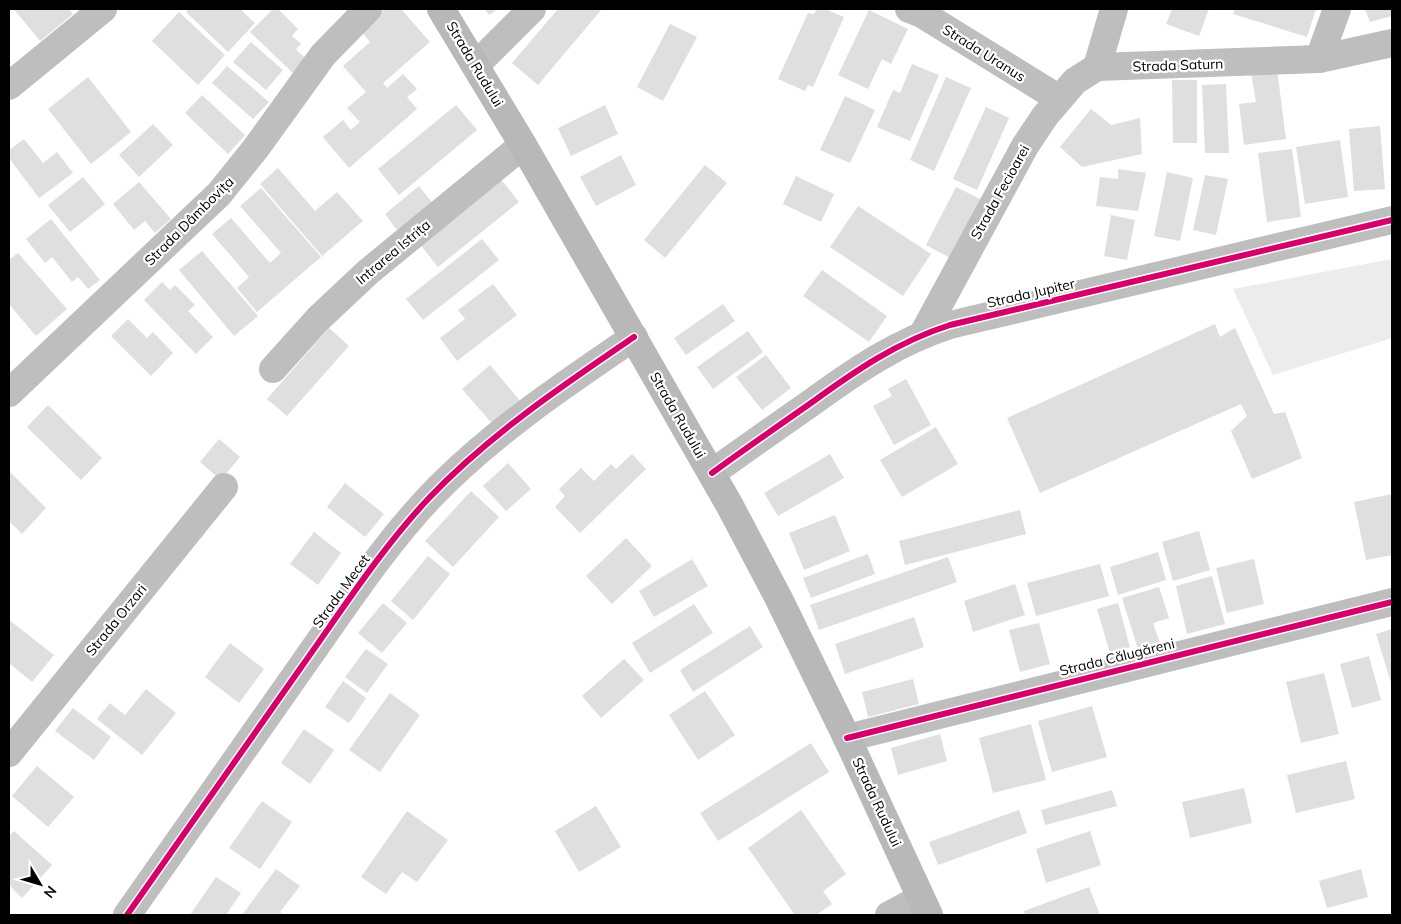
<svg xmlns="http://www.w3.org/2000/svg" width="1401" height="924" font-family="Mulish,sans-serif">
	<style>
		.green { fill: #ececec }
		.building { fill: #dfdfdf }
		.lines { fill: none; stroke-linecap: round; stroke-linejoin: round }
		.minor { stroke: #bebebe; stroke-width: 28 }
		.secondary { stroke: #b8b8b8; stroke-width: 28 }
		.cycleway-casing { stroke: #fff; stroke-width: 9 }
		.cycleway { stroke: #d6006c; stroke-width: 6 }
		.labels { text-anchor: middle; stroke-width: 4.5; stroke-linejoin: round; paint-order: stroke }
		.street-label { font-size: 14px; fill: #000; stroke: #fff }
	</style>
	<rect width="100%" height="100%" fill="#fff"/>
	<!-- green -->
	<path class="green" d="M 1392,259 L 1392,338 L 1273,375 L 1233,289 Z"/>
	<!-- building -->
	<g class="building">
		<path d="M 14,9 L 69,9 L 73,14 L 40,41 Z"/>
		<path d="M 189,9 L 240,9 L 255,23 L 228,52 L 186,12 Z"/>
		<path d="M 273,9 L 278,9 L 298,29 L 292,36 L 301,44 L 296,49 L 307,60 L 294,74 L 250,32 Z"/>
		<path d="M 385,9 L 401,9 L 430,42 L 383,83 L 387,88 L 403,74 L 417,89 L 407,97 L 417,109 L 349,168 L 323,137 L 343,120 L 351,130 L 360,122 L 347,108 L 366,92 L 343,66 L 370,42 L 360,30 Z"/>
		<path d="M 485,9 L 498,9 L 489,15 Z"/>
		<path d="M 558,9 L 602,9 L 538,85 L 512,63 Z"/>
		<path d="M 817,9 L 825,9 L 844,17 L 813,87 L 808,85 L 805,91 L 778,79 L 808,13 L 814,14 Z"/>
		<path d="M 1172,9 L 1209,9 L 1199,36 L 1166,24 Z"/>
		<path d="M 1235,9 L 1316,9 L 1307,37 L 1233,14 Z"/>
		<path d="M 1365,9 L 1392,9 L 1392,16 L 1370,22 Z"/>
		<path d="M 869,10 L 908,29 L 891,64 L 882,59 L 868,89 L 838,75 Z"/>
		<path d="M 179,12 L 225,55 L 198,85 L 152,41 Z"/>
		<path d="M 670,24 L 697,37 L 663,101 L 637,87 Z"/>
		<path d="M 251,42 L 283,70 L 266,90 L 233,62 Z"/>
		<path d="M 912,64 L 939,75 L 910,141 L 877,127 L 893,90 L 900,93 Z"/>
		<path d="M 227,66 L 269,102 L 253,119 L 212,83 Z"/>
		<path d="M 1277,69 L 1286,139 L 1244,145 L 1239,104 L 1256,102 L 1251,73 Z"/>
		<path d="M 88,77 L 131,132 L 91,164 L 48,109 Z"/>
		<path d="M 946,77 L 971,88 L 934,171 L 910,160 Z"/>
		<path d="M 1172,80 L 1197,80 L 1197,143 L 1173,143 Z"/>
		<path d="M 1226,84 L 1229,153 L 1205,153 L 1202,85 Z"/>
		<path d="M 202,95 L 245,135 L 228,154 L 185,113 Z"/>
		<path d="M 845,96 L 875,110 L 850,163 L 820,150 Z"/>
		<path d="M 456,105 L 477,130 L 399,195 L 378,169 Z"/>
		<path d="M 605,105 L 618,134 L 571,156 L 558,128 Z"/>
		<path d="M 986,107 L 1009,118 L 977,190 L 953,179 Z"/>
		<path d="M 1091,109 L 1111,125 L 1140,118 L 1142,154 L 1082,167 L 1060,147 Z"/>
		<path d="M 153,124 L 173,145 L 139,177 L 119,155 Z"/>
		<path d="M 1380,126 L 1385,189 L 1354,191 L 1349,129 Z"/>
		<path d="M 24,139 L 43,163 L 57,152 L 73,173 L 39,198 L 9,158 L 9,150 Z"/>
		<path d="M 1340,140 L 1348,197 L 1305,204 L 1296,147 Z"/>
		<path d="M 1292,149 L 1301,217 L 1267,222 L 1258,153 Z"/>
		<path d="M 621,155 L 636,185 L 596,206 L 580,177 Z"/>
		<path d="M 705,165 L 727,183 L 665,258 L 644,240 Z"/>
		<path d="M 278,168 L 315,211 L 337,192 L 363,221 L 322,256 L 260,184 Z"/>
		<path d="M 1118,169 L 1146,173 L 1138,211 L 1096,206 L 1100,177 L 1118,179 Z"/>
		<path d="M 1167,172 L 1193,178 L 1180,241 L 1154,236 Z"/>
		<path d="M 1205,175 L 1228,179 L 1216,235 L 1193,230 Z"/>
		<path d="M 796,176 L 834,194 L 821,222 L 783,204 Z"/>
		<path d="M 83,177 L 105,204 L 70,232 L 48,205 Z"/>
		<path d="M 499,177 L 519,202 L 438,267 L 418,242 Z"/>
		<path d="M 139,182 L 171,219 L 155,233 L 145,221 L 134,230 L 113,204 Z"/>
		<path d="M 419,186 L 434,205 L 399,233 L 385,214 Z"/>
		<path d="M 956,187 L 984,201 L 954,260 L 926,245 Z"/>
		<path d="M 261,188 L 321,257 L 257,312 L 237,288 L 249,277 L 212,234 L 231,218 L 270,263 L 281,253 L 240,206 Z"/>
		<path d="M 858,206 L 931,254 L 903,296 L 830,247 Z"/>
		<path d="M 1111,215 L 1135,220 L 1127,260 L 1104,256 Z"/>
		<path d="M 51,219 L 100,280 L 88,289 L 78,277 L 72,282 L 52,257 L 45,263 L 26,239 Z"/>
		<path d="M 482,239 L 499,260 L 423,320 L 406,299 Z"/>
		<path d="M 202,251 L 258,316 L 234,336 L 179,270 Z"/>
		<path d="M 18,253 L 67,309 L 36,336 L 9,304 L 9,260 Z"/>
		<path d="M 822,270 L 887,316 L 869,342 L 803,296 Z"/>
		<path d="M 162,282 L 170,290 L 175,285 L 195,305 L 188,311 L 213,337 L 196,354 L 144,300 Z"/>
		<path d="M 493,284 L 517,315 L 457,361 L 440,338 L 465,319 L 458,310 Z"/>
		<path d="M 723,304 L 735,321 L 686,355 L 674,338 Z"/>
		<path d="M 128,319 L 147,338 L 153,332 L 173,353 L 151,376 L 111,336 Z"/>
		<path d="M 1215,324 L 1220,337 L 1235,328 L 1274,414 L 1285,412 L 1302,458 L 1252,479 L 1231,431 L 1247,416 L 1241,404 L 1040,493 L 1007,418 Z"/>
		<path d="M 329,328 L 349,346 L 287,416 L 267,399 Z"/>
		<path d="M 748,331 L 763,352 L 713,389 L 697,367 Z"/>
		<path d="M 766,355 L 791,388 L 762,410 L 736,377 Z"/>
		<path d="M 490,365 L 522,403 L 495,427 L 462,389 Z"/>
		<path d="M 906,379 L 931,425 L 894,445 L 873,406 L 892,396 L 888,389 Z"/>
		<path d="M 48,405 L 102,458 L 81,480 L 27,427 Z"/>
		<path d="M 936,427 L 958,464 L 902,497 L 880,460 Z"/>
		<path d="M 219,439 L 240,457 L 221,480 L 200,462 Z"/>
		<path d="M 632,454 L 646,469 L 580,533 L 555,507 L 565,496 L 559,489 L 581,468 L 594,481 L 611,464 L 616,469 Z"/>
		<path d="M 830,454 L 844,478 L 778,516 L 764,493 Z"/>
		<path d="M 508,463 L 531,489 L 506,511 L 483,486 Z"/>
		<path d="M 9,471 L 46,508 L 22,534 L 9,521 Z"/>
		<path d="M 345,483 L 384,514 L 365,537 L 327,507 Z"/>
		<path d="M 471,491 L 499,517 L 453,567 L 425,541 Z"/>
		<path d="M 1392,494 L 1392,555 L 1366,560 L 1354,502 Z"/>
		<path d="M 1020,510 L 1026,534 L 905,565 L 899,541 Z"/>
		<path d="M 835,515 L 850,551 L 804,570 L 789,533 Z"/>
		<path d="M 1199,531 L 1210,570 L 1173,581 L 1162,542 Z"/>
		<path d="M 314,532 L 341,553 L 318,585 L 290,564 Z"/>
		<path d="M 626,538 L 652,566 L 612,604 L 586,576 Z"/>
		<path d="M 1158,552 L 1166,580 L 1118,595 L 1110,567 Z"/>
		<path d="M 868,554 L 875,574 L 811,598 L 803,578 Z"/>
		<path d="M 428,556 L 450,574 L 413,620 L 391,601 Z"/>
		<path d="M 948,557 L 957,582 L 819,630 L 810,605 Z"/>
		<path d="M 692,559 L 708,586 L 654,617 L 639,591 Z"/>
		<path d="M 1254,559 L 1264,604 L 1227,613 L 1216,568 Z"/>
		<path d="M 1100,564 L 1109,596 L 1036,616 L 1027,583 Z"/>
		<path d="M 1212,576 L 1225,624 L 1187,634 L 1176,586 Z"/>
		<path d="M 1015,584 L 1025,615 L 973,632 L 964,601 Z"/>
		<path d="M 1159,587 L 1169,618 L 1153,623 L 1161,646 L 1139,652 L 1122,598 Z"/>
		<path d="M 383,603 L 407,623 L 382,653 L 358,633 Z"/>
		<path d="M 1118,603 L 1130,647 L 1110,653 L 1097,609 Z"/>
		<path d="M 694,604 L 713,633 L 650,673 L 632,643 Z"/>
		<path d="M 914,617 L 924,647 L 845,674 L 835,644 Z"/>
		<path d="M 9,620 L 54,655 L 32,682 L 9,663 Z"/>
		<path d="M 1039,623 L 1050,664 L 1020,672 L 1009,630 Z"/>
		<path d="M 750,626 L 763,647 L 693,692 L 680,670 Z"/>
		<path d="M 1392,629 L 1392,686 L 1376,634 Z"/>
		<path d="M 230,643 L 264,669 L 239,703 L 205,677 Z"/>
		<path d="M 366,649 L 388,664 L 367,693 L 345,677 Z"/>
		<path d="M 1369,656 L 1381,700 L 1352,708 L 1340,664 Z"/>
		<path d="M 624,659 L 644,680 L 601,718 L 582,696 Z"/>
		<path d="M 1324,673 L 1339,734 L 1301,743 L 1286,682 Z"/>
		<path d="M 913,679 L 919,704 L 868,717 L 862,692 Z"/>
		<path d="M 343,681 L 366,698 L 349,723 L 325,707 Z"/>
		<path d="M 146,689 L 176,713 L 142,755 L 97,719 L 110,703 L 125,715 Z"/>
		<path d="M 705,691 L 735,735 L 698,760 L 669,715 Z"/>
		<path d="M 390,693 L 420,715 L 380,772 L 349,750 Z"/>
		<path d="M 1092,706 L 1107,757 L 1052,772 L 1038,721 Z"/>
		<path d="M 73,708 L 111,737 L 94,760 L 55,731 Z"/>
		<path d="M 1031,724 L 1046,780 L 993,793 L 979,738 Z"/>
		<path d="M 304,729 L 334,750 L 310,784 L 281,763 Z"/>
		<path d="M 940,734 L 947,761 L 898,775 L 891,748 Z"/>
		<path d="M 811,743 L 829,772 L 718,841 L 700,813 Z"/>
		<path d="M 1346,761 L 1355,799 L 1296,813 L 1287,775 Z"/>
		<path d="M 37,766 L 74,797 L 48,827 L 12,796 Z"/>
		<path d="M 1244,788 L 1252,823 L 1190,838 L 1182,802 Z"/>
		<path d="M 1112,790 L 1117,806 L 1045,825 L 1041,810 Z"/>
		<path d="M 262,801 L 292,822 L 260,869 L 229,848 Z"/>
		<path d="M 596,806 L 621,847 L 579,872 L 555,831 Z"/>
		<path d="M 801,810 L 846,874 L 823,891 L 832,904 L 816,915 L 795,915 L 748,848 Z"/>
		<path d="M 1019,810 L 1027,833 L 938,865 L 929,842 Z"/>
		<path d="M 407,811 L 448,840 L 417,882 L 402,872 L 386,894 L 361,877 Z"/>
		<path d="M 14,831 L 52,865 L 22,898 L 9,885 L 9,836 Z"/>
		<path d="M 1090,831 L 1101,865 L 1046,883 L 1036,849 Z"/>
		<path d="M 276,869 L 300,886 L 280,912 L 284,915 L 242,915 Z"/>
		<path d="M 1361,869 L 1368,897 L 1327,908 L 1319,881 Z"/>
		<path d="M 216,877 L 241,893 L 226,915 L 190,915 Z"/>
		<path d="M 1089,887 L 1100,915 L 1025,915 L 1024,911 Z"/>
	</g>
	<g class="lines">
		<!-- minor -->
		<g class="minor">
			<path d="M 909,9 L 922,14 L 1058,98"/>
			<path d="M 1319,59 L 1337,9"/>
			<path d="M 476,65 L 532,9"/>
			<path d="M 1097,67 L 1319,59 L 1392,43"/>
			<path d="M 1097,67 L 1114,9"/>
			<path d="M 9,86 L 103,9"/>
			<path d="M 923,334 L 1025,146 L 1045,116 L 1075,81 L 1097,67"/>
			<path d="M 273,369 L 318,319 L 368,272 L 523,145"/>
			<path d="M 9,393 L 219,194 L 256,148 L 323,55 L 368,9"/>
			<path d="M 712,473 C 745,449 778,426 811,403 C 855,371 897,342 950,325 L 1392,220"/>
			<path d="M 847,738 L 1392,602"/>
			<path d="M 9,753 L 224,487"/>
			<path d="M 127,915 C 185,832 244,749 302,666 C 342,610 381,549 429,498 C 489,435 562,386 634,337"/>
			<path d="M 889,915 L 921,898"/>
		</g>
		<!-- secondary -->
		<path class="secondary" d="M 441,9 L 523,145 L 730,506 L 778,597 L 847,738 L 929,915"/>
		<!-- cycleway casing -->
		<g class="cycleway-casing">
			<g id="cycleway">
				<path d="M 712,473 C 745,449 778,426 811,403 C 855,371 897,342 950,325 L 1392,220"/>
				<path d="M 847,738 L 1392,602"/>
				<path d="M 127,915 C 185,832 244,749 302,666 C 342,610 381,549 429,498 C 489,435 562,386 634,337"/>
			</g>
		</g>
		<!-- cycleway -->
		<use href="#cycleway" class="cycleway"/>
	</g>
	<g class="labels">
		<!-- street labels -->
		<g class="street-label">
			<text transform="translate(984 53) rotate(32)" y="5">Strada Uranus</text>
			<text transform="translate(475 64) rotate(59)" y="5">Strada Rudului</text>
			<text transform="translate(1178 65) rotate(-2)" y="5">Strada Saturn</text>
			<text transform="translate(1000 192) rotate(-61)" y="5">Strada Fecioarei</text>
			<text transform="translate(189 221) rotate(-45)" y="5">Strada Dâmbovița</text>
			<text transform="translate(393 252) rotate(-40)" y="5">Intrarea Istrița</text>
			<text transform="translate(1031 293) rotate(-13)" y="5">Strada Jupiter</text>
			<text transform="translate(678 415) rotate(60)" y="5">Strada Rudului</text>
			<text transform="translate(341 591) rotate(-54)" y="5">Strada Mecet</text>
			<text transform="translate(116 620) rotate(-51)" y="5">Strada Orzari</text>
			<text transform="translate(1117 657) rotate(-14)" y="5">Strada Călugăreni</text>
			<text transform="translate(877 802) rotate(65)" y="5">Strada Rudului</text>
		</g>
	</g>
	<!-- border -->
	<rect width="1401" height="924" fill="none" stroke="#000000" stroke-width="20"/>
	<!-- north arrow -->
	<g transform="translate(40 884) rotate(128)" stroke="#ffffff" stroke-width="4" paint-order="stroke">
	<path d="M0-4L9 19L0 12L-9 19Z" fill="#000000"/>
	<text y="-8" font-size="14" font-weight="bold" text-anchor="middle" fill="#000000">N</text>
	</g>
</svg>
